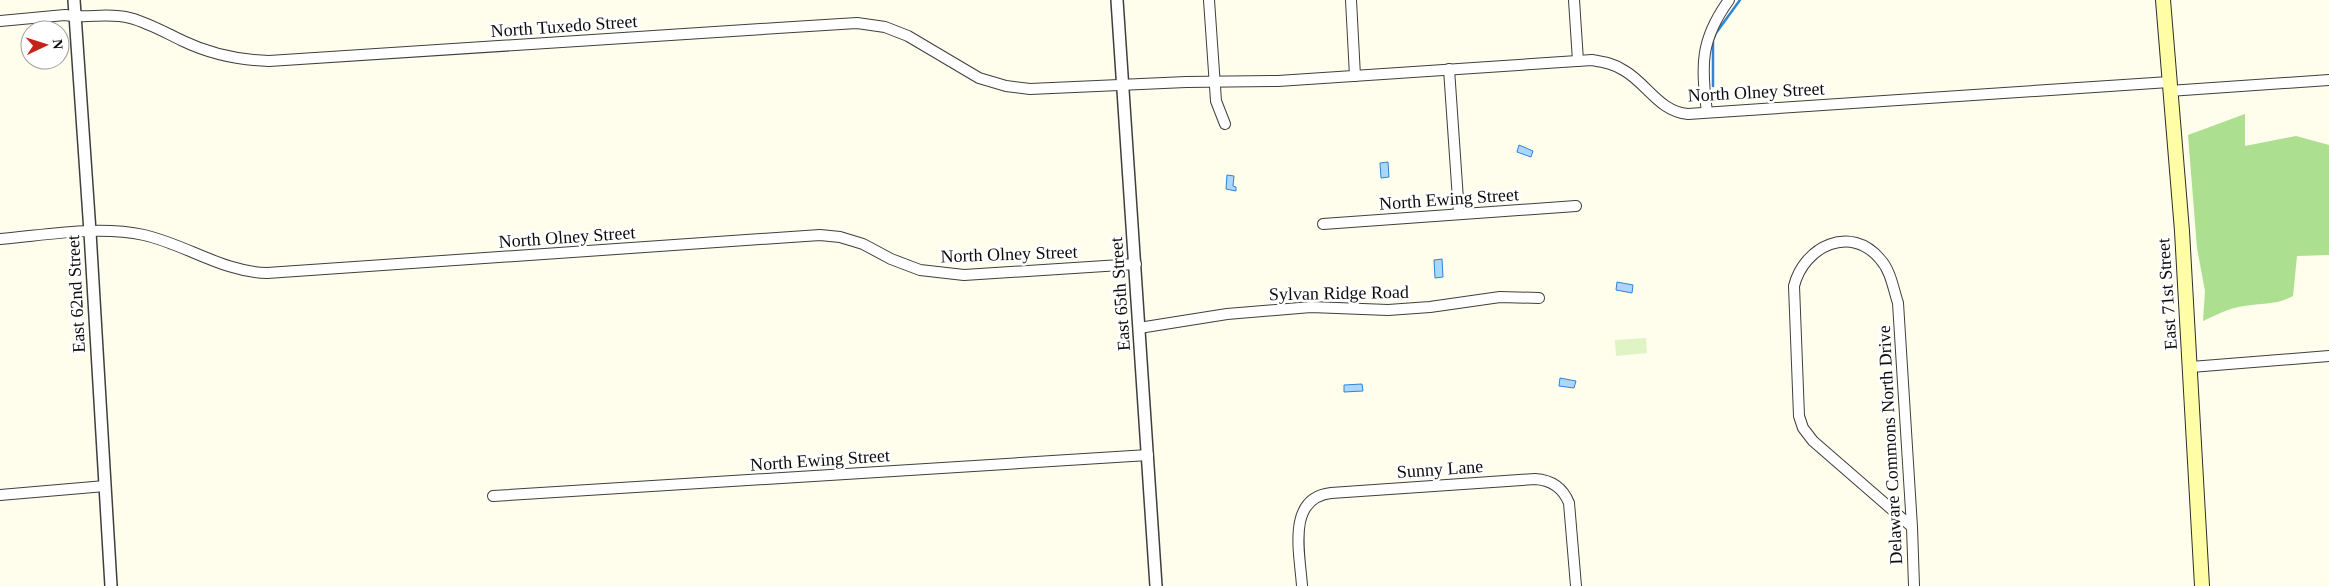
<svg xmlns="http://www.w3.org/2000/svg" width="2329" height="586" font-family="Georgia,serif">
	<style>
		.forest { fill: #acdf90 }
		.pitch { fill: #dff3c5 }
		.water { fill: #acd6fb; stroke: #2d84d8 }
		.lines { fill: none; stroke-linecap: round; stroke-linejoin: round }
		.stream { stroke: #2d84d8; stroke-width: 2.5 }
		.minor-casing { stroke: #3f3f3f; stroke-width: 12 }
		.tertiary-casing { stroke: #3f3f3f; stroke-width: 14 }
		.secondary-casing { stroke: #2e2e2e; stroke-width: 16 }
		.minor { stroke: #fff; stroke-width: 10 }
		.tertiary { stroke: #fff; stroke-width: 11 }
		.secondary { stroke: #fffea7; stroke-width: 14 }
		.labels { text-anchor: middle; stroke-width: 5; stroke-linejoin: round; paint-order: stroke }
		.street-label { font-size: 18px; fill: #0c0c0c; stroke: #fff }
	</style>
	<rect width="100%" height="100%" fill="#fffdec"/>
	<!-- forest -->
	<path class="forest" d="M 2245,114 L 2245,146 L 2296,136 L 2329,145 L 2329,255 L 2297,256 L 2293,296 C 2277,305 2262,303 2244,306 C 2229,308 2216,315 2203,321 L 2205,291 L 2197,248 L 2188,135 Z"/>
	<!-- pitch -->
	<path class="pitch" d="M 1646,338 L 1647,353 L 1616,356 L 1615,340 Z"/>
	<!-- water -->
	<g class="water">
		<path d="M 1519,145 L 1533,151 L 1531,157 L 1517,152 Z"/>
		<path d="M 1388,162 L 1389,177 L 1381,178 L 1380,163 Z"/>
		<path d="M 1227,175 L 1234,176 L 1233,186 L 1236,187 L 1236,191 L 1226,189 Z"/>
		<path d="M 1442,259 L 1443,277 L 1435,278 L 1434,260 Z"/>
		<path d="M 1617,282 L 1633,285 L 1632,293 L 1616,290 Z"/>
		<path d="M 1560,378 L 1576,381 L 1574,388 L 1559,386 Z"/>
		<path d="M 1362,384 L 1363,391 L 1344,392 L 1344,385 Z"/>
	</g>
	<g class="lines">
		<!-- stream -->
		<path class="stream" d="M 1713,86 L 1713,40 L 1716,33 L 1740,0"/>
		<!-- minor casing -->
		<g class="minor-casing">
			<g id="minor">
				<path d="M 1209,0 L 1216,101 L 1225,124"/>
				<path d="M 1351,0 L 1355,76"/>
				<path d="M 1574,0 L 1578,61"/>
				<path d="M 0,21 L 65,15 C 87,19 108,12 130,18 C 149,23 166,33 183,41 C 210,54 240,60 269,61 L 793,27 L 857,23 L 885,27 L 908,36 L 979,78 L 1006,86 L 1030,89 L 1186,82 L 1278,81 L 1592,60 C 1604,62 1615,64 1625,71 C 1647,84 1660,112 1688,114 L 2169,82"/>
				<path d="M 1449,69 L 1459,214"/>
				<path d="M 2169,91 L 2329,80"/>
				<path d="M 1707,112 C 1701,65 1700,40 1729,0"/>
				<path d="M 1323,224 L 1576,206"/>
				<path d="M 0,239 C 47,235 98,225 144,235 C 187,245 223,272 267,273 L 820,235 L 840,237 L 863,244 L 891,259 L 920,270 L 964,275 L 1136,264"/>
				<path d="M 1139,328 L 1227,314 L 1311,307 L 1388,310 L 1430,307 L 1500,297 L 1539,298"/>
				<path d="M 2191,367 L 2329,356"/>
				<path d="M 0,495 L 105,486"/>
				<path d="M 493,496 L 1148,455"/>
				<path d="M 1912,527 L 1813,441 L 1803,428 L 1799,416 L 1794,286 C 1804,246 1851,224 1880,259 C 1891,271 1893,288 1898,303 L 1912,527 L 1914,586"/>
				<path d="M 1302,586 C 1300,554 1286,498 1331,493 L 1535,479 C 1551,480 1563,488 1569,503 L 1576,586"/>
			</g>
		</g>
		<!-- tertiary casing -->
		<g class="tertiary-casing">
			<g id="tertiary">
				<path d="M 74,0 L 90,232 L 111,586"/>
				<path d="M 1117,0 L 1156,586"/>
			</g>
		</g>
		<!-- secondary casing -->
		<g class="secondary-casing">
			<path id="secondary" d="M 2163,0 L 2182,231 L 2202,586"/>
		</g>
		<!-- minor -->
		<use href="#minor" class="minor"/>
		<!-- tertiary -->
		<use href="#tertiary" class="tertiary"/>
		<!-- secondary -->
		<use href="#secondary" class="secondary"/>
	</g>
	<g class="labels">
		<!-- street labels -->
		<g class="street-label">
			<text transform="translate(564 26) rotate(-4)" y="6">North Tuxedo Street</text>
			<text transform="translate(1756 92) rotate(-3)" y="6">North Olney Street</text>
			<text transform="translate(1449 199) rotate(-4)" y="6">North Ewing Street</text>
			<text transform="translate(567 237) rotate(-4)" y="6">North Olney Street</text>
			<text transform="translate(1009 254) rotate(-2)" y="6">North Olney Street</text>
			<text transform="translate(1339 293) rotate(-1)" y="6">Sylvan Ridge Road</text>
			<text transform="translate(76 294) rotate(-93)" y="6">East 62nd Street</text>
			<text transform="translate(1120 294) rotate(-94)" y="6">East 65th Street</text>
			<text transform="translate(2167 294) rotate(-94)" y="6">East 71st Street</text>
			<text transform="translate(1890 445) rotate(-93)" y="6">Delaware Commons North Drive</text>
			<text transform="translate(820 460) rotate(-4)" y="6">North Ewing Street</text>
			<text transform="translate(1440 469) rotate(-4)" y="6">Sunny Lane</text>
		</g>
	</g>
	<!-- north arrow -->
	<g transform="translate(45 45) rotate(86)"><circle r="24" fill="#ffffff" stroke="#9e9e9e"/>
	<path d="M0-4L9 19L0 12L-9 19Z" fill="#c72219"/>
	<text y="-8" font-size="14" font-weight="bold" text-anchor="middle" fill="#0c0c0c">N</text>
	</g>
</svg>
